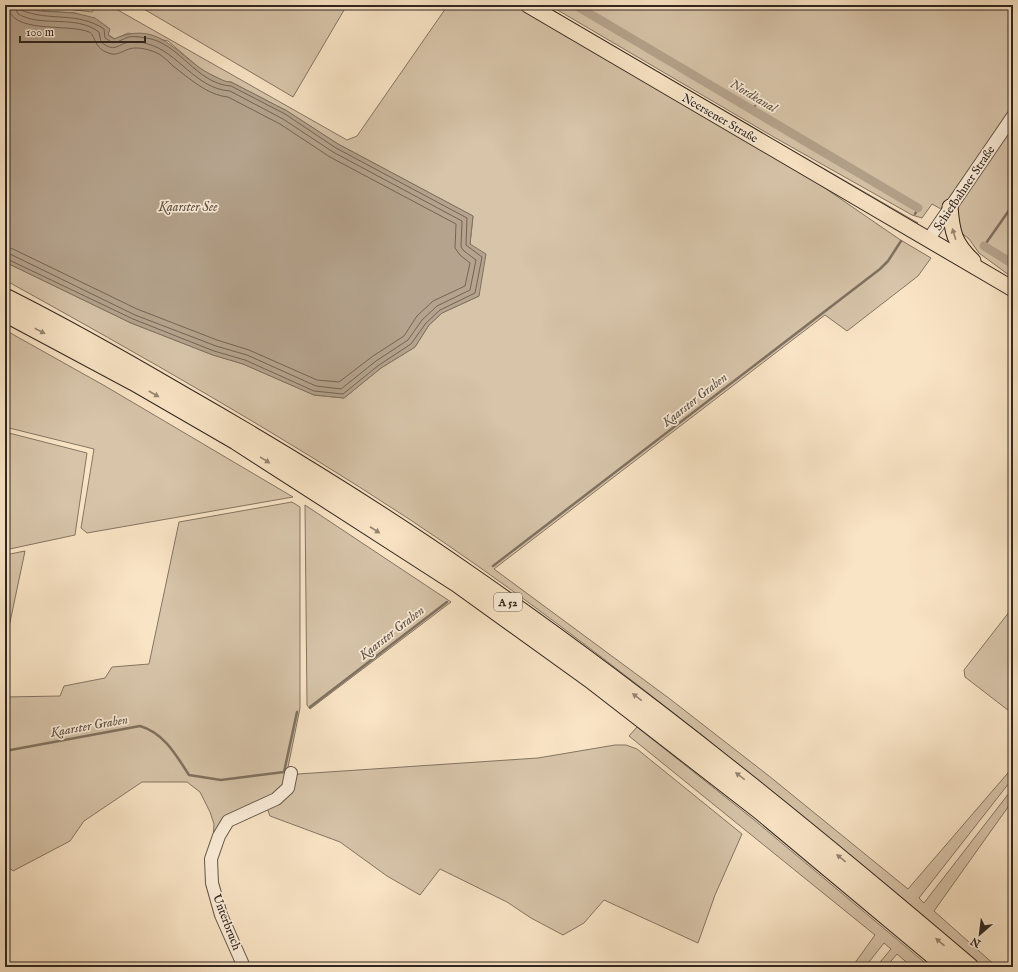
<svg xmlns="http://www.w3.org/2000/svg" width="1018" height="972" font-family="'IM FELL English',serif">
	<style>
		.green { fill: #d7c4a9; stroke: #847564 }
		.water { fill: #b5a38d; stroke: #807161 }
		.lines { fill: none; stroke-linecap: round; stroke-linejoin: round }
		.shore { stroke: #736456; stroke-width: 1 }
		.stream { stroke: #807161; stroke-width: 2.5 }
		.canal { stroke: #b5a38d; stroke-width: 9 }
		.minor-casing { stroke: #635648; stroke-width: 14 }
		.major-casing { stroke: #31261f; stroke-width: 17 }
		.highway-casing { stroke: #31261f; stroke-width: 19 }
		.minor { stroke: #fbedd9; stroke-width: 12 }
		.major { stroke: #f9e4c5; stroke-width: 15 }
		.highway { stroke: #f9e4c5; stroke-width: 17 }
		.oneway { fill: #958572 }
		.labels { text-anchor: middle; stroke-width: 3.5; stroke-linejoin: round; paint-order: stroke }
		.shield { fill: #fbedd9; stroke: #6e6257; stroke-width: 1 }
		.shield-label { font-size: 11px; font-weight: bold; fill: #31261f }
		.street-label { font-size: 12px; fill: #31261f; stroke: #fbedd9 }
		.water-label { font-size: 13px; font-style: italic; fill: #5f5246; stroke: #fbedd9 }
	</style>
	<rect width="100%" height="100%" fill="#f9e4c5"/>
	<filter id="stains"><feTurbulence type="fractalNoise" baseFrequency=".005" numOctaves="4"/><feColorMatrix values="0 0 0 0 .2 0 0 0 0 .09 0 0 0 0 .02 0 0 0 .5 -.17"/></filter>
	<radialGradient id="worn" r=".72"><stop offset=".6" stop-color="#630" stop-opacity="0"/><stop offset="1" stop-color="#630" stop-opacity=".3"/></radialGradient>
	<!-- green -->
	<g class="green">
		<path d="M 36,5 L 92,12 L 96,5 L 109,5 L 347,140 L 357,136 L 448,5 L 519,5 L 803,173 L 899,239 L 931,258 L 918,276 L 847,331 L 825,315 L 494,569 L 670,699 L 769,776 L 908,889 L 1013,767 L 1013,778 L 919,898 L 924,903 L 1013,788 L 1013,800 L 934,911 L 997,967 L 981,967 C 889,887 794,809 699,733 C 605,659 509,585 409,519 C 278,433 142,356 5,280 L 5,262 L 131,323 L 213,355 L 243,364 L 314,395 L 344,398 L 381,368 L 415,347 L 429,325 L 442,313 L 479,296 L 470,244 L 473,216 L 338,144 L 287,111 L 231,82 L 226,82 L 203,71 L 168,41 L 128,33 L 115,39 L 75,13 L 43,11 Z"/>
		<path d="M 137,5 L 347,5 L 293,97 Z"/>
		<path d="M 537,5 L 543,5 L 771,138 L 918,223 L 913,222 Z"/>
		<path d="M 549,5 L 1013,5 L 1013,108 L 941,209 L 932,204 L 922,218 L 912,215 L 772,136 Z"/>
		<path d="M 1013,125 L 1013,278 L 979,253 L 969,239 L 958,230 L 954,216 L 964,196 Z"/>
		<path d="M 5,330 L 105,386 L 293,497 L 87,533 L 81,528 L 94,449 L 5,427 Z"/>
		<path d="M 5,432 L 87,453 L 75,535 L 5,550 Z"/>
		<path d="M 292,502 L 300,507 L 300,708 L 284,787 L 277,795 L 226,818 L 213,840 L 214,824 L 210,812 L 200,792 L 187,782 L 142,782 L 84,821 L 70,841 L 13,871 L 5,864 L 5,697 L 60,696 L 64,686 L 105,678 L 112,667 L 149,664 L 179,522 Z"/>
		<path d="M 305,505 L 451,602 L 310,709 L 307,705 Z"/>
		<path d="M 25,551 L 5,646 L 5,555 Z"/>
		<path d="M 1013,607 L 1013,714 L 965,677 L 964,670 Z"/>
		<path d="M 637,727 L 753,819 L 930,967 L 912,967 L 897,954 L 886,967 L 876,967 L 891,949 L 884,943 L 865,967 L 852,967 L 875,935 L 629,736 Z"/>
		<path d="M 615,745 L 626,745 L 637,749 L 742,834 L 715,895 L 698,943 L 604,900 L 584,923 L 563,935 L 531,918 L 507,902 L 440,869 L 420,895 L 387,876 L 340,842 L 270,816 L 267,808 L 298,774 L 538,758 Z"/>
	</g>
	<!-- water -->
	<path class="water" d="M 5,5 L 19,5 L 40,11 L 75,13 L 95,18 L 110,29 L 108,35 L 114,39 C 162,18 177,59 214,76 C 220,79 225,82 231,82 L 287,111 L 338,144 L 473,216 L 470,244 L 486,254 L 479,296 L 442,313 L 429,325 L 415,347 L 381,368 L 344,398 L 314,395 L 243,364 L 213,355 L 131,323 L 5,262 Z"/>
	<g class="lines">
		<!-- shore -->
		<g class="shore">
			<path d="M 5,247 L 13,249 L 137,309 L 217,340 L 249,350 L 317,380 L 339,382 L 373,356 L 404,336 L 417,316 L 433,301 L 465,286 L 470,263 L 460,255 L 455,248 L 456,224 L 330,157 L 280,124 L 228,97 C 207,95 189,78 173,66 C 169,62 164,57 159,54 C 151,50 138,46 129,49 C 123,51 118,55 112,54 C 93,50 96,35 89,32 C 69,23 9,35 8,5"/>
			<path d="M 5,253 L 10,254 L 135,315 L 216,346 L 247,355 L 316,386 L 341,389 L 376,361 L 408,340 L 422,320 L 437,306 L 470,290 L 476,260 L 464,251 L 461,247 L 462,221 L 333,152 L 283,119 L 230,91 C 196,89 178,52 148,44 C 143,42 134,41 129,42 C 116,45 115,53 101,42 L 99,32 C 75,14 43,28 18,14 L 14,5"/>
			<path d="M 5,258 L 133,319 L 214,351 L 245,360 L 314,391 L 343,394 L 379,365 L 411,344 L 426,323 L 440,310 L 475,293 L 482,257 L 466,245 L 467,218 L 336,148 L 285,114 L 231,86 C 196,84 179,42 146,38 C 141,37 133,36 128,37 C 123,39 119,42 113,43 L 105,38 L 104,29 C 77,11 50,22 21,10 L 19,5"/>
		</g>
		<!-- stream -->
		<g class="stream">
			<path d="M 753,109 L 755,106"/>
			<path d="M 915,214 L 918,208"/>
			<path d="M 984,246 L 1010,209"/>
			<path d="M 493,566 L 880,269 L 888,261 L 901,241"/>
			<path d="M 310,707 L 447,602"/>
			<path d="M 5,751 L 140,726 C 164,733 176,755 189,775 L 221,780 L 284,772 L 297,712"/>
		</g>
		<!-- canal -->
		<g class="canal">
			<path d="M 575,5 L 918,208"/>
			<path d="M 984,246 L 1013,264"/>
		</g>
		<!-- minor casing -->
		<g class="minor-casing">
			<g id="minor">
				<path d="M 928,240 L 1013,116"/>
				<path d="M 244,967 L 221,915 L 212,883 L 211,859 L 219,836 L 228,821 L 276,799 L 288,788 L 291,773"/>
			</g>
		</g>
		<!-- major casing -->
		<g class="major-casing">
			<g id="major">
				<path d="M 528,5 L 1013,289"/>
				<path d="M 950,207 C 952,232 954,243 973,261"/>
			</g>
		</g>
		<!-- highway casing -->
		<g class="highway-casing">
			<g id="highway">
				<path d="M 5,297 C 65,327 123,360 181,394 C 279,450 375,509 467,573 C 642,694 808,829 970,967"/>
				<path d="M 5,313 L 134,382 L 236,441 L 458,584 L 590,679 L 759,810 L 947,967"/>
			</g>
		</g>
		<!-- minor -->
		<use href="#minor" class="minor"/>
		<!-- major -->
		<use href="#major" class="major"/>
		<!-- highway -->
		<use href="#highway" class="highway"/>
	</g>
	<!-- one-way arrows -->
	<defs><path id="oneway-solid" d="M-6-.8H1V-3.2L6.5 0L1 3.2V.8H-6Z"/></defs>
	<g class="oneway">
		<use href="#oneway-solid" transform="translate(954 234) rotate(-107)"/>
		<use href="#oneway-solid" transform="translate(40 331) rotate(28)"/>
		<use href="#oneway-solid" transform="translate(154 394) rotate(30)"/>
		<use href="#oneway-solid" transform="translate(265 460) rotate(32)"/>
		<use href="#oneway-solid" transform="translate(375 530) rotate(33)"/>
		<use href="#oneway-solid" transform="translate(637 697) rotate(-143)"/>
		<use href="#oneway-solid" transform="translate(740 776) rotate(-142)"/>
		<use href="#oneway-solid" transform="translate(841 858) rotate(-141)"/>
		<use href="#oneway-solid" transform="translate(940 942) rotate(-139)"/>
	</g>
	<g class="labels">
		<!-- shield labels -->
		<rect class="shield" x="494" y="593" width="28" height="18" rx="3"/>
		<g class="shield-label">
			<text x="508" y="606">A 52</text>
		</g>
		<!-- street labels -->
		<g class="street-label">
			<text transform="translate(720 118) rotate(30)" y="4">Neersener Straße</text>
			<text transform="translate(964 188) rotate(-56)" y="4">Schiefbahner Straße</text>
			<text transform="translate(227 922) rotate(69)" y="4">Unterbruch</text>
		</g>
		<!-- water labels -->
		<g class="water-label">
			<text transform="translate(754 95) rotate(31)" y="5">Nordkanal</text>
			<text x="188" y="211">Kaarster See</text>
			<text transform="translate(694 399) rotate(-38)" y="5">Kaarster Graben</text>
			<text transform="translate(391 632) rotate(-38)" y="5">Kaarster Graben</text>
			<text transform="translate(89 725) rotate(-10)" y="5">Kaarster Graben</text>
		</g>
	</g>
	<!-- margin -->
	<rect width="1018" height="972" fill="none" stroke="#f9e4c5" stroke-width="20"/>
	<rect x="6" y="6" width="1006" height="960" fill="none" stroke="#31261f" stroke-width="2"/>
	<rect x="10" y="10" width="998" height="952" fill="none" stroke="#31261f"/>
	<!-- north arrow -->
	<g transform="translate(980 934) rotate(208)" stroke="#fbedd9" stroke-width="3" paint-order="stroke">
	<path d="M0-3L7 15L0 10L-7 15Z" fill="#31261f"/>
	<text y="-6" font-size="11" font-weight="bold" text-anchor="middle" fill="#31261f">N</text>
	</g>
	<!-- scale -->
	<path d="M20 36v6h125v-6" fill="none" stroke="#31261f" stroke-width="2"/>
	<text x="26" y="36" font-size="12" fill="#31261f" stroke="#fbedd9" stroke-width="3" paint-order="stroke">100 m</text>
	<rect width="100%" height="100%" filter="url(#stains)"/>
	<rect width="100%" height="100%" fill="url(#worn)"/>
</svg>
